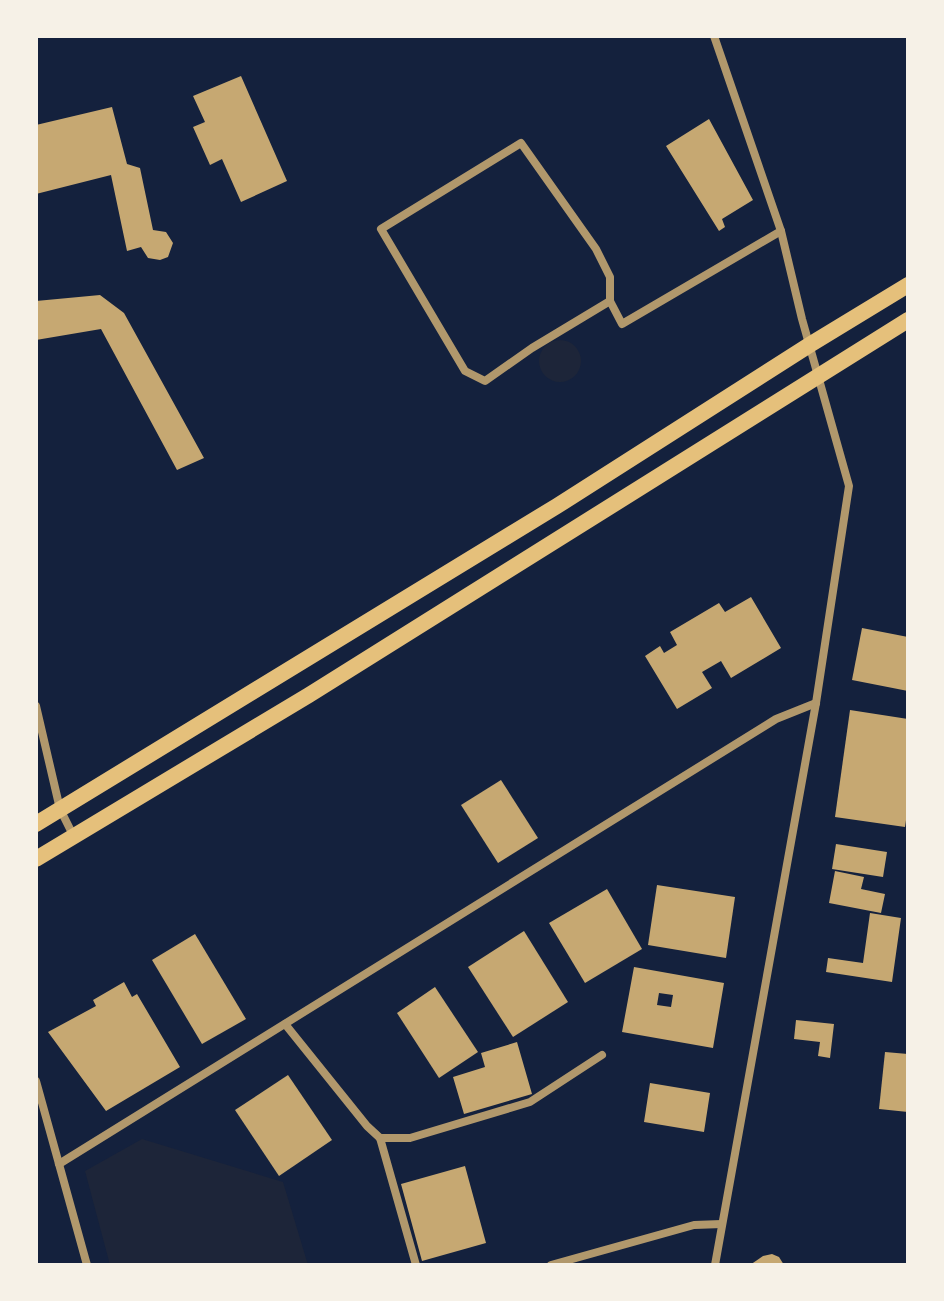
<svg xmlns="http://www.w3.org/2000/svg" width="944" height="1301" font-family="'Archivo Narrow',sans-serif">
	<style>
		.green { fill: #1d2539 }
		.building { fill: #c6a872; fill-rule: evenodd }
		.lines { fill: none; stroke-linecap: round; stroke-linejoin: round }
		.minor { stroke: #b1986c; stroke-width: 8 }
		.primary { stroke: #e5c07b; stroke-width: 16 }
	</style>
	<rect width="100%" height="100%" fill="#14213d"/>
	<!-- green -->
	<g class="green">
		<circle cx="560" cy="361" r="21"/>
		<path d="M 142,1139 L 283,1182 L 308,1265 L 110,1265 L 85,1171 Z"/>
	</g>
	<!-- building -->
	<g class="building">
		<path d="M 241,76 L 287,181 L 241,202 L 222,159 L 210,165 L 193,127 L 205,122 L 193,96 Z"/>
		<path d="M 112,107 L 127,164 L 140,168 L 153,230 L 166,232 L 173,243 L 168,257 L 160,260 L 148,258 L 141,247 L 127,251 L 111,175 L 36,194 L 36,125 Z"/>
		<path d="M 709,119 L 753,200 L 722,219 L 725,227 L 719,231 L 666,146 Z"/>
		<path d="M 100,295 L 124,313 L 204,458 L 177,470 L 101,329 L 36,340 L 36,301 Z"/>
		<path d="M 751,597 L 781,648 L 731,678 L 721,661 L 702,672 L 712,688 L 677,709 L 645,656 L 660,646 L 664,653 L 677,645 L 670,632 L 719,603 L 725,612 Z"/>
		<path d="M 862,628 L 908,637 L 908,691 L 852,680 Z"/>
		<path d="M 850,710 L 908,719 L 908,807 L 905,827 L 835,817 Z"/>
		<path d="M 501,780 L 538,838 L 498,863 L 461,805 Z"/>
		<path d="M 836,844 L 887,852 L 883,877 L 832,869 Z"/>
		<path d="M 835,871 L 864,877 L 861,889 L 885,894 L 881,913 L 829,903 Z"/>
		<path d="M 657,885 L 735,897 L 726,958 L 648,945 Z"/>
		<path d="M 607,889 L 642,949 L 585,983 L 549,923 Z"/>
		<path d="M 870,913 L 901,918 L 892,982 L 826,972 L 828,958 L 863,963 Z"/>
		<path d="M 524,931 L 568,1002 L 513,1037 L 468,967 Z"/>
		<path d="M 195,934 L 246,1019 L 202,1044 L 152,960 Z"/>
		<path d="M 634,967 L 724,983 L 713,1048 L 622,1032 ZM 659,993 L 673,995 L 671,1007 L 657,1005 Z"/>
		<path d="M 124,982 L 132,997 L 137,994 L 180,1067 L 106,1111 L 48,1032 L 96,1006 L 93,1000 Z"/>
		<path d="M 435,987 L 478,1052 L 439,1078 L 397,1013 Z"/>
		<path d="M 796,1020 L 834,1024 L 830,1058 L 818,1056 L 820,1042 L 794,1039 Z"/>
		<path d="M 517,1042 L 532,1094 L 464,1114 L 453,1077 L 485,1067 L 481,1053 Z"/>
		<path d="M 885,1052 L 908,1054 L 908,1112 L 879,1109 Z"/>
		<path d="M 288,1075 L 332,1140 L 279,1176 L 235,1110 Z"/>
		<path d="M 650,1083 L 710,1093 L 704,1132 L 644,1122 Z"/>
		<path d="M 465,1166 L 486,1243 L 422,1261 L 401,1184 Z"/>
		<path d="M 772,1254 L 779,1257 L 784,1265 L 750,1265 L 763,1256 Z"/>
	</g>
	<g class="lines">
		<!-- minor -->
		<g class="minor">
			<path d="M 610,301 L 532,348 L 485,381 L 465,371 L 381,229 L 521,143 L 596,249 L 610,277 L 610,301 L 622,324 L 781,231 L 714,36"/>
			<path d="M 36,706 L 60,809 L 74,837"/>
			<path d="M 285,1024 L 367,1126 L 380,1138 L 410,1138 L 530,1102 L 602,1055"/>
			<path d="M 36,1081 L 87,1265"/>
			<path d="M 380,1138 L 416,1265"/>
			<path d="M 59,1164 L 776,719 L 816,703"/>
			<path d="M 551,1265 L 694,1225 L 722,1224"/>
			<path d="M 715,1265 L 816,703 L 849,486 L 802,319 L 781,231"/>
		</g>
		<!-- primary -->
		<g class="primary">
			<path d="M 36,824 L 557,506 L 811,344 L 908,285"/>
			<path d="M 36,859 L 309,695 L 908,320"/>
		</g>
	</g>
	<!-- border -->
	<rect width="944" height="1301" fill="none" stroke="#f6f1e7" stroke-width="76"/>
</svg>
